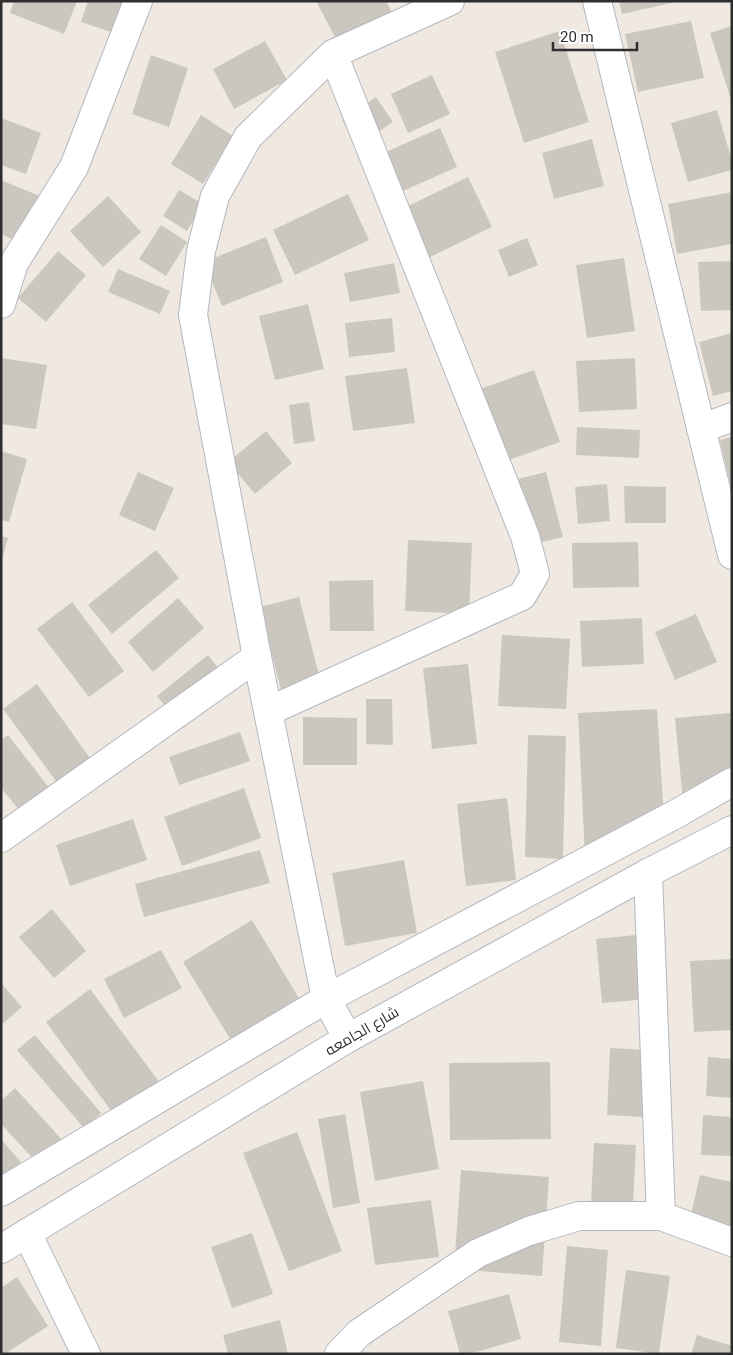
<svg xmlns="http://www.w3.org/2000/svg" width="733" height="1355" font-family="Roboto,Cairo,sans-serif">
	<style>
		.building { fill: #cbc7bf }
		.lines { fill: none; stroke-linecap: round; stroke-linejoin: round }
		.minor-casing { stroke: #b4b7c1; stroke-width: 30 }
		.minor { stroke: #fff; stroke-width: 28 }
		.labels { text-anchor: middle; stroke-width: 4; stroke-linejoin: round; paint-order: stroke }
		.street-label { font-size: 15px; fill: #2e2e2e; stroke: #fff }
	</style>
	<rect width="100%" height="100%" fill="#efe9e1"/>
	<!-- building -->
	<g class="building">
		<path d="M 14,1 L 77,1 L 64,34 L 10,13 Z"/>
		<path d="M 88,1 L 148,1 L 135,40 L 81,22 Z"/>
		<path d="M 316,1 L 386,1 L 401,29 L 346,58 Z"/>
		<path d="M 619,1 L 676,1 L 676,2 L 622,14 Z"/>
		<path d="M 691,21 L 704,78 L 638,92 L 625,34 Z"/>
		<path d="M 732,26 L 732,100 L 731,100 L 710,33 Z"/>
		<path d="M 560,31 L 589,122 L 524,143 L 495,52 Z"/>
		<path d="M 265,41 L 287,80 L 234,109 L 213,69 Z"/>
		<path d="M 151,55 L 188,68 L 169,127 L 132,114 Z"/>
		<path d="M 432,75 L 450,114 L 408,133 L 391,94 Z"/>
		<path d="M 376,97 L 393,122 L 358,145 L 342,120 Z"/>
		<path d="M 717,110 L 732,161 L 732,170 L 688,182 L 671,123 Z"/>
		<path d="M 201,115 L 233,136 L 203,184 L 171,164 Z"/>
		<path d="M 1,118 L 41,133 L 26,174 L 1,165 Z"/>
		<path d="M 440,128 L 457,167 L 396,194 L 379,155 Z"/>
		<path d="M 592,139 L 604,186 L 554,199 L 542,153 Z"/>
		<path d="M 468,177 L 492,227 L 428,258 L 404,208 Z"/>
		<path d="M 1,180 L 42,197 L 23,244 L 1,234 Z"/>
		<path d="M 179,190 L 203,204 L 187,231 L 163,216 Z"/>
		<path d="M 732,192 L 732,244 L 677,254 L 668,204 Z"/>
		<path d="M 348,194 L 369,240 L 295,275 L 273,230 Z"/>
		<path d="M 108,196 L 141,232 L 103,267 L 70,231 Z"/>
		<path d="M 161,225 L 187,242 L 166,276 L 139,259 Z"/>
		<path d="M 266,237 L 283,282 L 222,306 L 204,262 Z"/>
		<path d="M 527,238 L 538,265 L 509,277 L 498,250 Z"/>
		<path d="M 58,251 L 86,275 L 46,322 L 18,298 Z"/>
		<path d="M 624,258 L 635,331 L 587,338 L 576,265 Z"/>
		<path d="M 732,261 L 732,310 L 701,311 L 698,262 Z"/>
		<path d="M 394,263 L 400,293 L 350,302 L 344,273 Z"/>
		<path d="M 118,269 L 170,291 L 160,314 L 108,292 Z"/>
		<path d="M 308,304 L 324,369 L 275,380 L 259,316 Z"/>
		<path d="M 392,318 L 395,352 L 349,357 L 345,323 Z"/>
		<path d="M 732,333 L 732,391 L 713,396 L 699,342 Z"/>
		<path d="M 1,358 L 47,365 L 36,429 L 1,424 Z"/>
		<path d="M 635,358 L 637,409 L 579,412 L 576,361 Z"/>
		<path d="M 407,368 L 415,423 L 353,431 L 345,376 Z"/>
		<path d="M 534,370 L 560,442 L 500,463 L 474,391 Z"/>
		<path d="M 309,402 L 315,441 L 294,444 L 289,405 Z"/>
		<path d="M 577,427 L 640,430 L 639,458 L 576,455 Z"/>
		<path d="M 266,431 L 292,463 L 255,494 L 228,462 Z"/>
		<path d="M 732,437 L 732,487 L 731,487 L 720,440 Z"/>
		<path d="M 1,451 L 27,459 L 9,522 L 1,520 Z"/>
		<path d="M 138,472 L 174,488 L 155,531 L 119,515 Z"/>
		<path d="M 546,472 L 563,537 L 534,544 L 518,479 Z"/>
		<path d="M 607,484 L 610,521 L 578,524 L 575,487 Z"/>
		<path d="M 624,486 L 666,487 L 666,523 L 625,523 Z"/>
		<path d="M 1,536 L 8,538 L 2,560 L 1,560 Z"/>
		<path d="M 408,540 L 472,543 L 469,614 L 405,611 Z"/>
		<path d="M 638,542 L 639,587 L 573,588 L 572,543 Z"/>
		<path d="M 156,550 L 179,578 L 112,634 L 88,605 Z"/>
		<path d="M 373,580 L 374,631 L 330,631 L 329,581 Z"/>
		<path d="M 299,597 L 320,679 L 281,690 L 260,607 Z"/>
		<path d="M 178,598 L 204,628 L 153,672 L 128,642 Z"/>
		<path d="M 72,602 L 124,671 L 89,697 L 37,629 Z"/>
		<path d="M 696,614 L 717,662 L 675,680 L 655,632 Z"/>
		<path d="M 642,618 L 644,664 L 582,667 L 580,621 Z"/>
		<path d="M 502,635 L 570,639 L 566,709 L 498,706 Z"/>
		<path d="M 208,655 L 234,688 L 183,728 L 157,696 Z"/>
		<path d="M 468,664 L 477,744 L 432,749 L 423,668 Z"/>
		<path d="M 37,684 L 92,761 L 59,785 L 3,709 Z"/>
		<path d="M 366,699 L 392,699 L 393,745 L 366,744 Z"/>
		<path d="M 657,709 L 664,818 L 585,857 L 578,713 Z"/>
		<path d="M 730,713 L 732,731 L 732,797 L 683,801 L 675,718 Z"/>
		<path d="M 303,717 L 357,718 L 357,765 L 303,765 Z"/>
		<path d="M 240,732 L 250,761 L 179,785 L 169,757 Z"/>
		<path d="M 8,735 L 54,794 L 25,817 L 1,788 L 1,740 Z"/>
		<path d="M 528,735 L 566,736 L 563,859 L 525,857 Z"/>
		<path d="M 244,788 L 261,838 L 182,866 L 164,817 Z"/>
		<path d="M 507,798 L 516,880 L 466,886 L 457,804 Z"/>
		<path d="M 133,819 L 147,860 L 70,886 L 56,845 Z"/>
		<path d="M 260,850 L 270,883 L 144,917 L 135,884 Z"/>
		<path d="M 404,860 L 417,933 L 345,946 L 332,873 Z"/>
		<path d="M 52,909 L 86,951 L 54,978 L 19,937 Z"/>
		<path d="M 252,920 L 300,1000 L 232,1042 L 183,962 Z"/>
		<path d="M 656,933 L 661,998 L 602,1003 L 596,939 Z"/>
		<path d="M 161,950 L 182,988 L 124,1018 L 104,979 Z"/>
		<path d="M 732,959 L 732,1030 L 694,1032 L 690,961 Z"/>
		<path d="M 1,983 L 22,1007 L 1,1025 Z"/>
		<path d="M 90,989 L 160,1083 L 115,1116 L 46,1022 Z"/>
		<path d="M 35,1035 L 101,1113 L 84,1128 L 17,1050 Z"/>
		<path d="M 610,1048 L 665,1051 L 661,1118 L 607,1115 Z"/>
		<path d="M 708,1057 L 732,1059 L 732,1098 L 706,1096 Z"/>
		<path d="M 550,1062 L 551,1139 L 450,1140 L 449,1063 Z"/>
		<path d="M 423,1081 L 439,1169 L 375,1181 L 360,1092 Z"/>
		<path d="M 15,1088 L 64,1142 L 39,1165 L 1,1124 L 1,1101 Z"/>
		<path d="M 345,1114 L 360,1203 L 333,1208 L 318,1119 Z"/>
		<path d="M 703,1115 L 732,1117 L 732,1156 L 701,1155 Z"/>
		<path d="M 297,1132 L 342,1251 L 289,1271 L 243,1153 Z"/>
		<path d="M 1,1139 L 30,1173 L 1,1198 Z"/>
		<path d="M 594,1143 L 636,1145 L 633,1204 L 591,1202 Z"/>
		<path d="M 461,1170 L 549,1177 L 542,1276 L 454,1269 Z"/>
		<path d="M 700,1175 L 732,1182 L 732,1227 L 690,1219 Z"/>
		<path d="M 431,1200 L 439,1257 L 375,1265 L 367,1208 Z"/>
		<path d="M 252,1233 L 273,1294 L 232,1308 L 211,1247 Z"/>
		<path d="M 567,1246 L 608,1250 L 601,1346 L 559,1342 Z"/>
		<path d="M 626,1270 L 670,1276 L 659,1354 L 616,1348 Z"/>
		<path d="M 17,1277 L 48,1326 L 5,1354 L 1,1354 L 1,1288 Z"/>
		<path d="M 509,1294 L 521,1339 L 469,1354 L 460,1354 L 448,1311 Z"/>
		<path d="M 280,1320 L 288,1354 L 228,1354 L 223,1335 Z"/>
		<path d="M 697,1335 L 732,1346 L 732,1354 L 691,1354 Z"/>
	</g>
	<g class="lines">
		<!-- minor casing -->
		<g class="minor-casing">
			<g id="minor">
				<path d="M 597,1 L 732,555"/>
				<path d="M 1,304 L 14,263 L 74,167 L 138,1"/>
				<path d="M 701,429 L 732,417"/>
				<path d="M 269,711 L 522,596 L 535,574 L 525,536 L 333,54"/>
				<path d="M 1,838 L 257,657"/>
				<path d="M 648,873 L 661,1216"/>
				<path d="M 348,1038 L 326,999 L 257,657 L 193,315 L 201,251 L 215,196 L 248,137 L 333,54 L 450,1"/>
				<path d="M 1,1192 L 326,999 L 676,814 L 732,782"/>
				<path d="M 27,1233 L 86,1354"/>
				<path d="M 1,1249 L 348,1038 L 648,873 L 732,830"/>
				<path d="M 339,1354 L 359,1333 L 478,1253 L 529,1231 L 579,1216 L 661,1216 L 732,1242"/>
			</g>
		</g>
		<!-- minor -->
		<use href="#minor" class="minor"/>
	</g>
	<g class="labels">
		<!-- street labels -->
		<g class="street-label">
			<text transform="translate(362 1031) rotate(-30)" y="5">شارع الجامعه</text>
		</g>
	</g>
	<!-- border -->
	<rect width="733" height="1355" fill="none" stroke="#2e2e2e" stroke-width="5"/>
	<!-- scale -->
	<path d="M553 42v8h84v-8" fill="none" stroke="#2e2e2e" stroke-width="2.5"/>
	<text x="560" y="42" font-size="15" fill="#2e2e2e" stroke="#ffffff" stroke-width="4" paint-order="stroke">20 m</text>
</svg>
